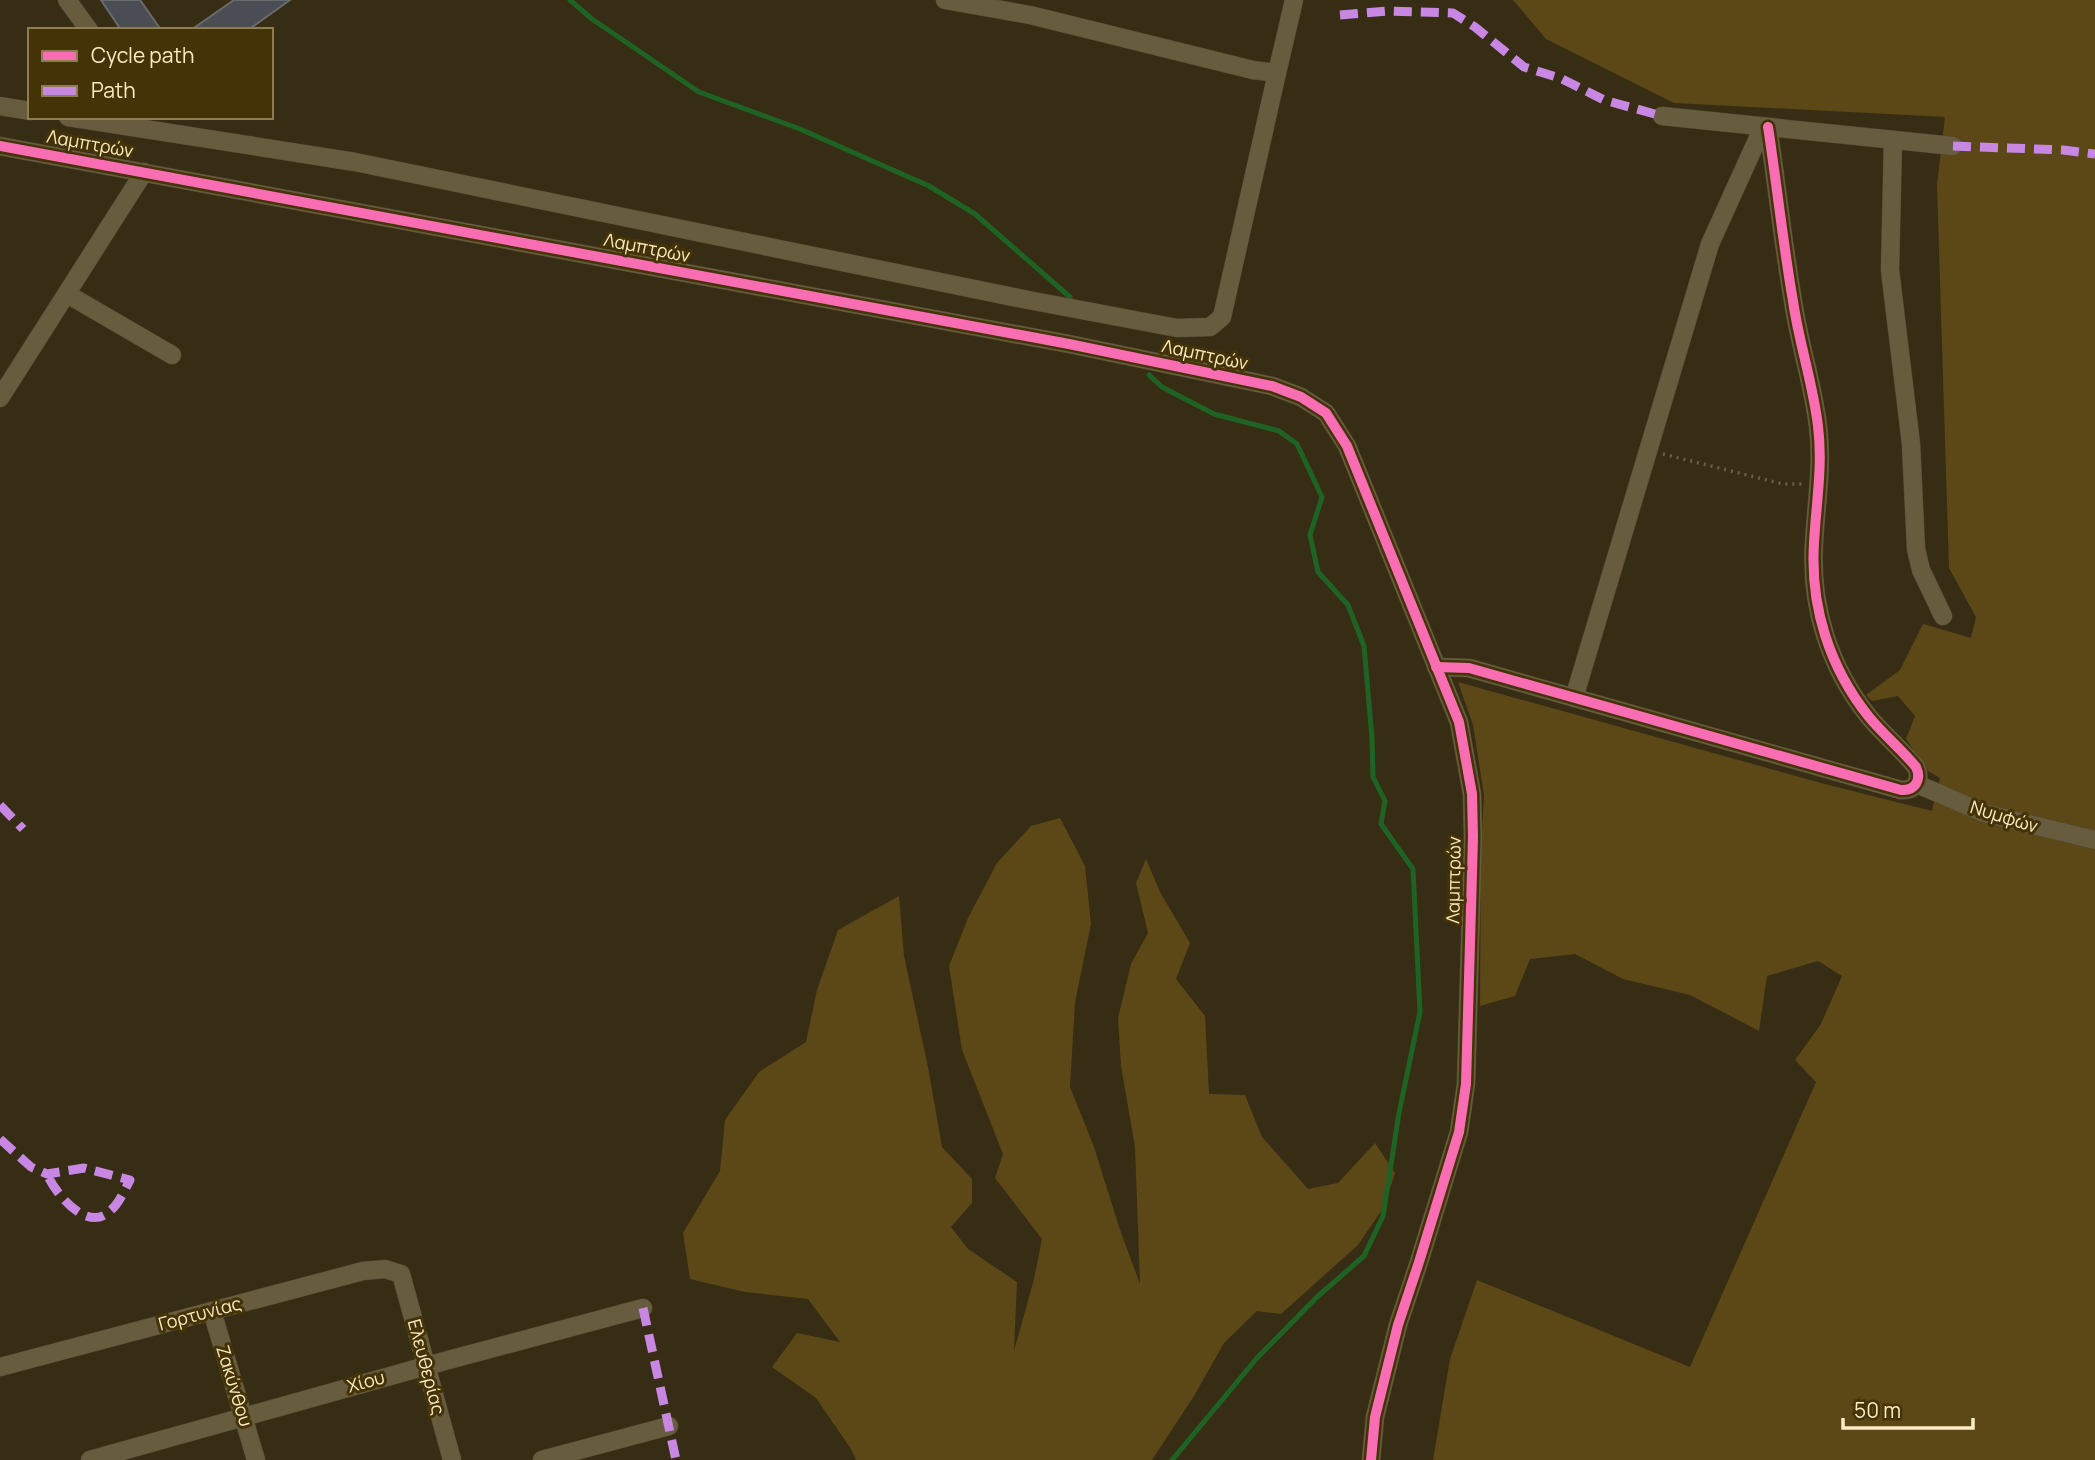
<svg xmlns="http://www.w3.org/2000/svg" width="2095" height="1460" font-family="Manrope,sans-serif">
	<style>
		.green { fill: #5c4817 }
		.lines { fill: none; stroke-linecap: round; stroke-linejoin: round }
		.stream { stroke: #1f6324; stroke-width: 5 }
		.building { fill: #4a4d54; stroke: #686a6b; stroke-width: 2 }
		.minor-casing { stroke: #524935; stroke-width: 19 }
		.path { stroke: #696048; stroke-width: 3.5; stroke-dasharray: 2 5; stroke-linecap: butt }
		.minor { stroke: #675c3e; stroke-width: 18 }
		.quiet { stroke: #c787e3; stroke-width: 9; stroke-dasharray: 18 9; stroke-linecap: butt }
		.cycleway-casing { stroke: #443306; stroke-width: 15 }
		.cycleway { stroke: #f96db3; stroke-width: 10 }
		.labels { text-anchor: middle; stroke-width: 6; stroke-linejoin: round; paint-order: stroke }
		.street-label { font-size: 18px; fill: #fceac4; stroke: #443306 }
	</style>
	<rect width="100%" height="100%" fill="#362d14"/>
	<!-- green -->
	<g class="green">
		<path d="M 1513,0 L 2095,0 L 2095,1460 L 1433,1460 L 1450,1359 L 1477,1280 L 1690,1367 L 1816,1082 L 1795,1060 L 1821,1024 L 1842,976 L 1818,961 L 1767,976 L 1759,1031 L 1690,995 L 1623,979 L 1575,954 L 1530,959 L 1515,996 L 1480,1006 L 1481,847 L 1484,795 L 1473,725 L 1458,682 L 1821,783 L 1932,811 L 1940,778 L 1928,771 L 1906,739 L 1915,716 L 1898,696 L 1872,701 L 1866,695 L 1900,670 L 1923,624 L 1971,638 L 1976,617 L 1949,568 L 1937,185 L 1945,117 L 1674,103 L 1546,39 Z"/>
		<path d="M 1060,818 L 1085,866 L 1091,924 L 1075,1002 L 1070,1087 L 1094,1147 L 1119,1227 L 1140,1284 L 1135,1147 L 1121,1066 L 1118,1018 L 1131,964 L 1148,933 L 1136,883 L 1146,859 L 1160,892 L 1190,943 L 1176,979 L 1205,1016 L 1209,1094 L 1245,1095 L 1262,1137 L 1308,1189 L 1338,1183 L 1375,1143 L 1395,1173 L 1384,1207 L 1358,1245 L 1281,1314 L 1257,1311 L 1224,1343 L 1194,1396 L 1152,1460 L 856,1460 L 851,1449 L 816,1398 L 772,1367 L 797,1333 L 840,1342 L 808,1299 L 745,1292 L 690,1279 L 683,1233 L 720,1171 L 725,1120 L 759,1072 L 806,1042 L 817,990 L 838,930 L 899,896 L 904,956 L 928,1067 L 942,1147 L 972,1179 L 972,1203 L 951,1227 L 968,1249 L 1017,1282 L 1014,1351 L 1034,1279 L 1042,1239 L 995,1178 L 1003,1154 L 962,1050 L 949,966 L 968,918 L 997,863 L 1031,826 Z"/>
	</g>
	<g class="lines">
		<!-- stream -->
		<g class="stream">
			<path d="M 570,0 L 592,19 L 699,92 L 800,129 L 929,186 L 975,214 L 1070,297"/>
			<path d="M 1149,375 L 1162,387 L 1214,414 L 1279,431 L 1297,444 L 1322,497 L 1310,535 L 1318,572 L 1348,605 L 1364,646 L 1372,738 L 1373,777 L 1385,801 L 1381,824 L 1413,869 L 1420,1012 L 1399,1113 L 1383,1216 L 1364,1256 L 1317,1297 L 1257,1358 L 1172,1460"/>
		</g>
	</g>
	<!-- building -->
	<g class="building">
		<path d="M 101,0 L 140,0 L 161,30 L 121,30 Z"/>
		<path d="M 234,0 L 290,0 L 248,30 L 191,30 Z"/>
	</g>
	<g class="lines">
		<!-- minor casing -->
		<g class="minor-casing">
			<g id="minor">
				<path d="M 67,0 L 89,30"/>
				<path d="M 1277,73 L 1294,0"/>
				<path d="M 0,106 L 30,111"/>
				<path d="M 1662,116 L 1953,146"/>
				<path d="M 68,117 L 355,162 L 1028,300 L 1177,328 L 1210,327 L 1222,317 L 1277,73 L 1253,70 L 1030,15 L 945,0"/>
				<path d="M 1893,140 L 1890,270 L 1911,444 L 1916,549 L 1921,570 L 1943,616"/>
				<path d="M 0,146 L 1069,344 L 1272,386 L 1301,397 L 1326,413 L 1347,446 L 1459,722 L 1472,794 L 1473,837 L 1466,1084 L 1459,1132 L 1419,1262 L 1398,1325 L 1375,1417 L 1371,1460"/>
				<path d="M 67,294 L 172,355"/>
				<path d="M 0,398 L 144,172"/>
				<path d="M 1436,667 L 1469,668 L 1901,790 C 1915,791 1922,780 1916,767 C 1902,750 1884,735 1869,717 C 1829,667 1810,606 1814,543 C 1816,504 1823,466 1818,426 C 1813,384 1799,343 1793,301 C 1783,244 1777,185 1768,127"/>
				<path d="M 1574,698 L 1710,244 L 1763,127"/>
				<path d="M 1917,784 L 1984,813 L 2095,840"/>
				<path d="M 212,1311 L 256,1460"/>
				<path d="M 0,1367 L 363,1271 L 385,1269 L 401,1274 L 452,1460"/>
				<path d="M 90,1460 L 426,1366 L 643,1308"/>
				<path d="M 542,1460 L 669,1426"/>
			</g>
		</g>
		<!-- path -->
		<path class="path" d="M 1663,454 L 1783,484 L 1802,484"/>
		<!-- minor -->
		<use href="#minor" class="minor"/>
		<!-- quiet -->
		<g class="quiet">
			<path d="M 1340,15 L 1389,11 L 1453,13 L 1475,27 L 1524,67 L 1560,78 L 1604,100 L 1662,116"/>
			<path d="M 1953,146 L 2063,150 L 2095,154"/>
			<path d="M 0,805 L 23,829"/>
			<path d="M 0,1139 L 31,1167 L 47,1174 L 84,1168 L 130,1180 C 124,1191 119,1204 109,1212 C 86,1232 55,1193 47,1174"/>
			<path d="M 643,1308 L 676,1460"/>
		</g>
		<!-- cycleway casing -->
		<g class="cycleway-casing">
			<g id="cycleway">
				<path d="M 0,146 L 1069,344 L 1272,386 L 1301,397 L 1326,413 L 1347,446 L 1459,722 L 1472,794 L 1473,837 L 1466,1084 L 1459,1132 L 1419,1262 L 1398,1325 L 1375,1417 L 1371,1460"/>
				<path d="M 1436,667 L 1469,668 L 1901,790 C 1915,791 1922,780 1916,767 C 1902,750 1884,735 1869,717 C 1829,667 1810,606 1814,543 C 1816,504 1823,466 1818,426 C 1813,384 1799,343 1793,301 C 1783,244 1777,185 1768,127"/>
			</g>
		</g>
		<!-- cycleway -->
		<use href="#cycleway" class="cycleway"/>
	</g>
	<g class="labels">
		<!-- street labels -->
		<g class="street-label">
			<text transform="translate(90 144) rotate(10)" y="6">Λαμπτρών</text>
			<text transform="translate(647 248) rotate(11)" y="6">Λαμπτρών</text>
			<text transform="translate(1205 355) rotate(12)" y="6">Λαμπτρών</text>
			<text transform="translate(2004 817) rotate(17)" y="6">Νυμφών</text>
			<text transform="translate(1454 880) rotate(-89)" y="6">Λαμπτρών</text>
			<text transform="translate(200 1314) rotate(-15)" y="6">Γορτυνίας</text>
			<text transform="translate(426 1367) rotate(75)" y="6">Ελευθερίας</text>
			<text transform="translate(366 1382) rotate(-15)" y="6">Χίου</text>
			<text transform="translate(234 1386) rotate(73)" y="6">Ζακύνθου</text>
		</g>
	</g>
	<!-- legend -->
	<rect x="28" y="28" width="245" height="91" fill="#443306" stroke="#8e7c52" stroke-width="2"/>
	<rect x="42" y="51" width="35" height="10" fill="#f96db3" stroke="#8e7c52" stroke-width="2"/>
	<text x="91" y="63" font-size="21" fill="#fceac4">Cycle path</text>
	<rect x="42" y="86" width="35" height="10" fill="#c787e3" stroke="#8e7c52" stroke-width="2"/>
	<text x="91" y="98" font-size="21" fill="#fceac4">Path</text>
	<!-- scale -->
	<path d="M1843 1418v10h130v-10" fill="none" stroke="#fceac4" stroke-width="3.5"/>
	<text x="1854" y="1418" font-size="21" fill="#fceac4" stroke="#443306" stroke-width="5" paint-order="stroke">50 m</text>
</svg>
